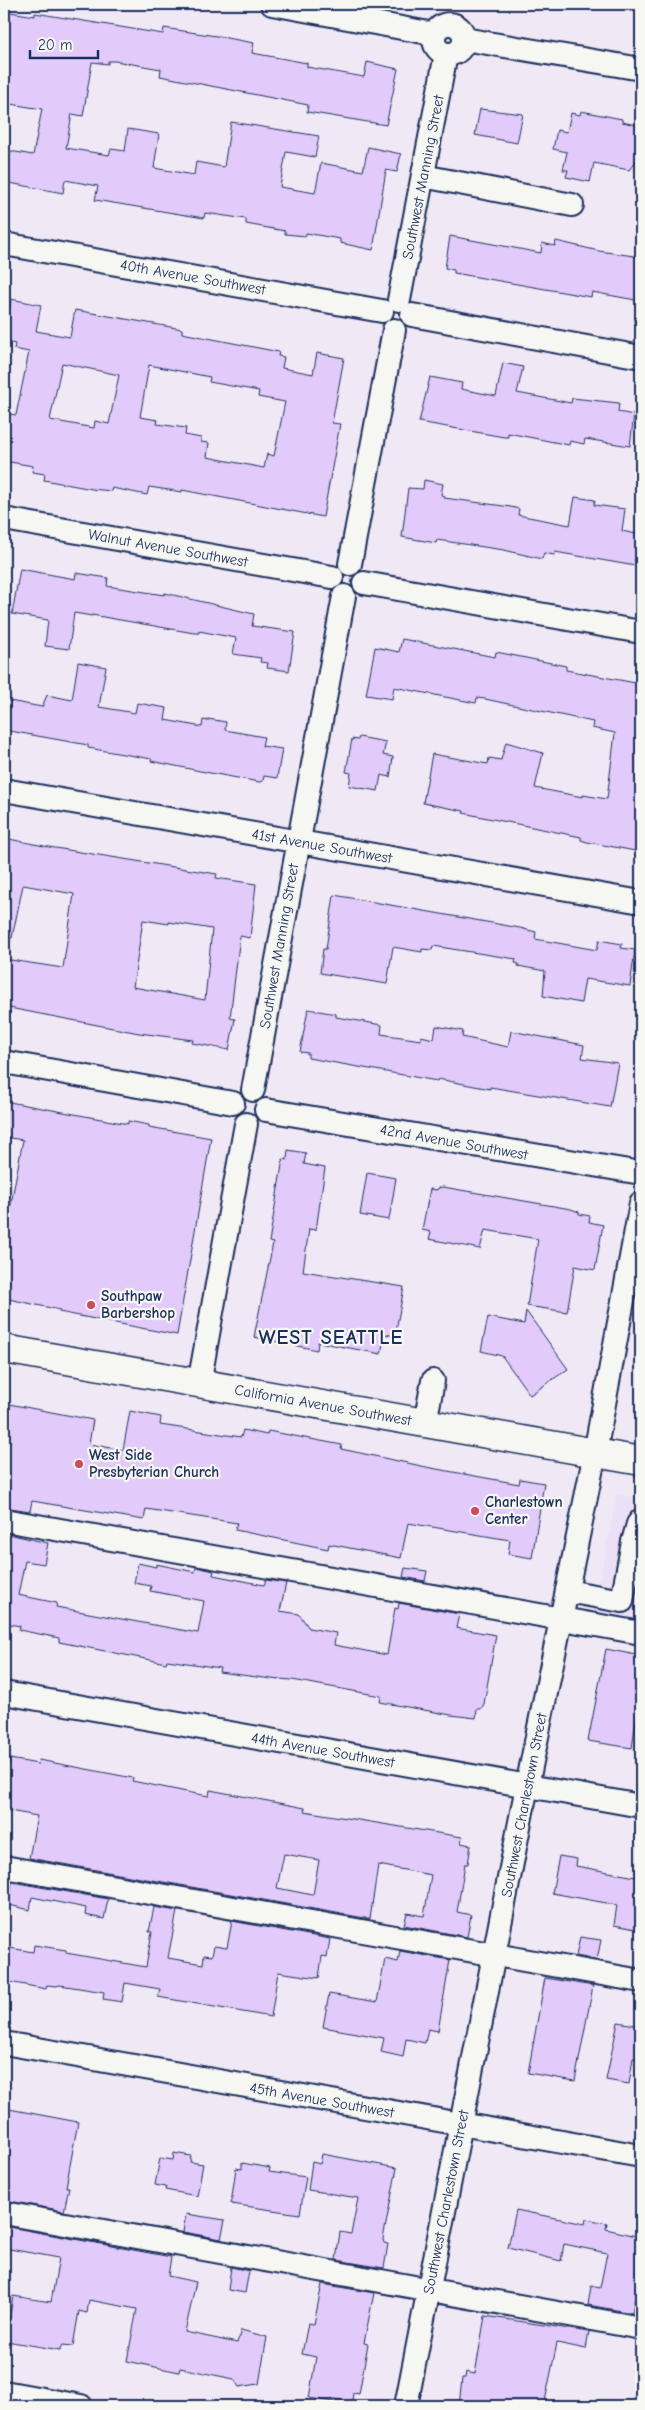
<svg xmlns="http://www.w3.org/2000/svg" width="645" height="2410" font-family="'Comic Neue',sans-serif">
	<style>
		.built { fill: #ece0f7 }
		.building { fill: #e2cbfb; stroke: #1b2f5e; fill-rule: evenodd }
		.lines { fill: none; stroke-linecap: round; stroke-linejoin: round }
		.minor-casing { stroke: #1b2f5e; stroke-width: 26 }
		.major-casing { stroke: #1b2f5e; stroke-width: 31 }
		.minor { stroke: #f6f6f2; stroke-width: 22 }
		.major { stroke: #f6f6f2; stroke-width: 28 }
		.poi-dot { fill: #d1495b; stroke: #f6f6f2; stroke-width: 2 }
		.labels { text-anchor: middle; stroke-width: 4.5; stroke-linejoin: round; paint-order: stroke }
		.street-label { font-size: 15px; fill: #1b2f5e; stroke: #f6f6f2 }
		.poi-label { font-size: 15px; font-weight: bold; fill: #1b2f5e; stroke: #f6f6f2; text-anchor: start }
		.district-label { font-size: 20px; font-weight: bold; letter-spacing: 1px; fill: #1b2f5e; stroke: #f6f6f2 }
	</style>
	<rect width="100%" height="100%" fill="#f0e9f5"/>
	<filter id="ink" filterUnits="userSpaceOnUse"><feTurbulence type="fractalNoise" baseFrequency=".02" numOctaves="2"/><feDisplacementMap in="SourceGraphic" scale="10" xChannelSelector="R" yChannelSelector="G"/><feConvolveMatrix kernelMatrix="1 2 1 2 8 2 1 2 1" color-interpolation-filters="sRGB"/></filter>
	<g filter="url(#ink)">
		<!-- built -->
		<path class="built" d="M 617,1494 L 641,1498 L 641,1629 L 591,1621 Z"/>
		<!-- building -->
		<g class="building">
			<path d="M 4,11 L 35,16 L 35,13 L 163,34 L 164,28 L 216,36 L 254,43 L 252,53 L 307,63 L 307,67 L 364,77 L 367,62 L 398,69 L 386,125 L 307,112 L 308,105 L 160,76 L 161,69 L 115,61 L 108,61 L 108,64 L 92,62 L 83,116 L 72,114 L 66,148 L 109,155 L 111,149 L 125,151 L 128,129 L 159,134 L 154,168 L 194,175 L 196,162 L 224,167 L 231,122 L 319,136 L 315,157 L 286,152 L 280,187 L 315,193 L 321,163 L 363,171 L 368,147 L 401,154 L 397,172 L 386,170 L 373,250 L 340,243 L 340,239 L 306,233 L 306,236 L 285,234 L 285,231 L 246,224 L 246,219 L 205,213 L 204,218 L 95,200 L 98,186 L 65,180 L 63,193 L 4,182 L 4,150 L 33,155 L 42,109 L 4,103 Z"/>
			<path d="M 480,109 L 523,114 L 517,143 L 475,135 Z"/>
			<path d="M 581,111 L 622,119 L 622,122 L 641,126 L 639,162 L 636,161 L 629,170 L 594,163 L 590,182 L 566,177 L 568,170 L 563,170 L 567,152 L 553,149 L 557,130 L 567,132 L 571,113 L 580,115 Z"/>
			<path d="M 450,236 L 541,253 L 542,243 L 555,246 L 556,241 L 599,251 L 641,257 L 641,301 L 592,292 L 591,297 L 454,273 L 454,270 L 445,268 Z"/>
			<path d="M 11,299 L 41,305 L 36,331 L 70,337 L 75,310 L 182,329 L 182,333 L 279,352 L 278,356 L 284,357 L 282,368 L 313,374 L 317,353 L 344,358 L 332,423 L 340,424 L 323,517 L 182,490 L 182,492 L 149,487 L 147,495 L 112,488 L 111,491 L 92,489 L 44,480 L 45,474 L 32,472 L 33,466 L 4,461 L 4,413 L 16,415 L 29,352 L 14,349 L 15,344 L 4,341 ZM 62,363 L 119,375 L 109,424 L 95,421 L 94,428 L 50,420 ZM 149,365 L 210,377 L 209,382 L 259,391 L 258,397 L 285,402 L 274,456 L 267,454 L 264,468 L 207,457 L 209,443 L 201,442 L 201,438 L 185,435 L 186,428 L 157,424 L 158,420 L 140,417 Z"/>
			<path d="M 503,363 L 523,367 L 517,393 L 571,403 L 572,398 L 619,403 L 618,412 L 634,415 L 630,446 L 585,439 L 584,444 L 570,441 L 569,445 L 508,433 L 508,437 L 504,437 L 419,422 L 430,377 L 462,383 L 461,389 L 496,396 Z"/>
			<path d="M 424,480 L 443,484 L 441,495 L 445,496 L 444,498 L 511,507 L 519,509 L 518,515 L 570,525 L 575,497 L 595,500 L 594,505 L 625,509 L 622,531 L 641,535 L 641,567 L 555,552 L 554,555 L 544,553 L 542,559 L 504,550 L 437,540 L 436,543 L 402,537 L 408,488 L 423,489 Z"/>
			<path d="M 20,569 L 75,579 L 76,573 L 108,578 L 107,586 L 164,595 L 165,593 L 254,614 L 252,626 L 295,632 L 289,671 L 267,668 L 268,663 L 260,662 L 261,658 L 233,654 L 236,638 L 199,631 L 199,633 L 194,633 L 92,615 L 92,616 L 74,613 L 69,649 L 45,646 L 48,620 L 12,614 Z"/>
			<path d="M 402,639 L 495,657 L 496,652 L 566,666 L 566,670 L 641,684 L 641,744 L 638,769 L 641,769 L 641,852 L 587,842 L 581,840 L 581,837 L 463,813 L 464,811 L 423,803 L 432,754 L 488,764 L 489,758 L 501,760 L 506,742 L 543,753 L 535,788 L 583,797 L 583,795 L 607,799 L 615,733 L 592,728 L 593,722 L 485,699 L 477,698 L 476,703 L 394,687 L 392,699 L 366,695 L 375,647 L 399,652 Z"/>
			<path d="M 78,662 L 106,667 L 99,707 L 135,713 L 137,703 L 167,708 L 165,720 L 202,727 L 203,720 L 208,721 L 208,719 L 226,722 L 225,730 L 264,737 L 262,746 L 282,749 L 277,778 L 264,776 L 263,781 L 259,782 L 205,772 L 151,761 L 152,759 L 88,748 L 88,745 L 4,730 L 4,700 L 42,707 L 47,695 L 72,700 Z"/>
			<path d="M 359,737 L 386,742 L 383,755 L 393,757 L 390,777 L 381,775 L 378,791 L 349,786 L 351,773 L 346,772 L 352,739 L 358,740 Z"/>
			<path d="M 4,838 L 49,847 L 217,874 L 216,878 L 256,884 L 250,938 L 240,936 L 230,1018 L 235,1019 L 229,1050 L 192,1043 L 193,1040 L 139,1033 L 4,1007 L 4,959 L 63,968 L 74,894 L 23,885 L 12,938 L 4,937 ZM 143,920 L 169,924 L 169,922 L 212,929 L 205,1000 L 133,987 Z"/>
			<path d="M 334,895 L 520,928 L 536,932 L 535,939 L 597,950 L 599,940 L 622,944 L 621,948 L 635,950 L 630,986 L 585,979 L 581,1003 L 543,996 L 545,971 L 518,966 L 519,964 L 515,963 L 516,959 L 433,946 L 432,950 L 422,949 L 422,952 L 393,947 L 387,984 L 320,973 L 323,949 L 326,949 Z"/>
			<path d="M 308,1009 L 336,1014 L 336,1017 L 382,1025 L 381,1034 L 421,1040 L 421,1036 L 434,1039 L 436,1026 L 463,1031 L 462,1037 L 508,1047 L 511,1031 L 584,1045 L 582,1058 L 618,1063 L 610,1107 L 490,1087 L 490,1089 L 438,1079 L 437,1081 L 308,1058 L 308,1053 L 300,1052 Z"/>
			<path d="M 4,1101 L 128,1124 L 128,1121 L 149,1125 L 149,1127 L 211,1138 L 177,1335 L 59,1312 L 60,1310 L 4,1298 L 4,1241 L 23,1140 L 4,1137 Z"/>
			<path d="M 288,1150 L 306,1153 L 304,1164 L 325,1168 L 316,1230 L 309,1229 L 303,1271 L 404,1287 L 395,1336 L 385,1334 L 381,1354 L 318,1342 L 317,1350 L 254,1337 L 273,1243 L 269,1242 L 283,1159 L 287,1160 Z"/>
			<path d="M 367,1173 L 396,1178 L 389,1220 L 360,1215 Z"/>
			<path d="M 443,1187 L 571,1209 L 579,1212 L 579,1214 L 590,1216 L 589,1222 L 603,1225 L 595,1270 L 575,1266 L 567,1312 L 527,1306 L 538,1239 L 485,1230 L 480,1249 L 429,1239 L 431,1232 L 422,1230 L 430,1189 L 437,1190 L 438,1188 Z"/>
			<path d="M 526,1311 L 568,1369 L 530,1395 L 502,1356 L 481,1351 L 488,1317 L 524,1324 Z"/>
			<path d="M 4,1403 L 93,1420 L 89,1444 L 123,1450 L 130,1411 L 161,1417 L 160,1425 L 241,1437 L 243,1430 L 267,1435 L 268,1431 L 342,1445 L 341,1449 L 431,1468 L 519,1484 L 520,1479 L 544,1483 L 532,1558 L 508,1554 L 510,1540 L 408,1523 L 401,1558 L 329,1544 L 328,1549 L 235,1530 L 237,1523 L 146,1509 L 144,1520 L 32,1501 L 30,1511 L 4,1507 Z"/>
			<path d="M 4,1533 L 48,1543 L 44,1564 L 25,1561 L 18,1595 L 57,1603 L 56,1607 L 198,1633 L 204,1601 L 150,1591 L 151,1586 L 134,1583 L 138,1563 L 156,1567 L 156,1564 L 195,1572 L 196,1567 L 214,1571 L 213,1575 L 264,1585 L 266,1580 L 286,1583 L 280,1611 L 299,1614 L 309,1628 L 336,1633 L 334,1645 L 387,1655 L 395,1608 L 398,1609 L 399,1603 L 459,1614 L 456,1628 L 496,1635 L 484,1704 L 481,1709 L 477,1709 L 476,1718 L 451,1715 L 380,1702 L 381,1696 L 292,1680 L 279,1679 L 279,1680 L 219,1672 L 220,1668 L 167,1660 L 166,1663 L 59,1642 L 59,1638 L 19,1630 L 20,1626 L 4,1623 Z"/>
			<path d="M 405,1568 L 427,1571 L 425,1581 L 403,1577 Z"/>
			<path d="M 606,1649 L 641,1656 L 641,1686 L 632,1748 L 588,1741 Z"/>
			<path d="M 10,1759 L 38,1764 L 39,1760 L 133,1778 L 132,1781 L 192,1793 L 209,1796 L 210,1790 L 305,1808 L 304,1811 L 462,1837 L 461,1843 L 471,1845 L 468,1864 L 465,1864 L 457,1912 L 471,1915 L 467,1937 L 404,1925 L 407,1913 L 424,1916 L 431,1875 L 378,1865 L 370,1919 L 29,1858 L 37,1816 L 4,1810 L 4,1763 L 9,1764 ZM 284,1854 L 319,1860 L 313,1895 L 277,1888 Z"/>
			<path d="M 559,1856 L 577,1859 L 576,1866 L 641,1878 L 641,1930 L 614,1925 L 617,1905 L 552,1893 Z"/>
			<path d="M 12,1882 L 108,1899 L 104,1919 L 85,1915 L 86,1908 L 32,1897 L 30,1910 L 9,1905 Z"/>
			<path d="M 154,1907 L 177,1911 L 168,1958 L 203,1964 L 204,1955 L 212,1956 L 214,1946 L 227,1948 L 232,1921 L 330,1939 L 327,1957 L 322,1956 L 319,1978 L 278,1972 L 271,2017 L 158,1997 L 160,1989 L 125,1983 L 122,2002 L 103,1999 L 104,1992 L 60,1985 L 56,1986 L 47,1985 L 46,1989 L 4,1981 L 4,1947 L 33,1952 L 34,1945 L 66,1950 L 66,1953 L 146,1967 L 152,1932 L 149,1932 Z"/>
			<path d="M 580,1937 L 601,1940 L 597,1960 L 576,1956 Z"/>
			<path d="M 400,1951 L 450,1960 L 438,2031 L 428,2029 L 425,2043 L 406,2039 L 403,2057 L 381,2052 L 384,2038 L 323,2027 L 329,1994 L 377,2002 L 385,1959 L 398,1962 Z"/>
			<path d="M 545,1978 L 593,1986 L 575,2081 L 528,2073 Z"/>
			<path d="M 618,2022 L 641,2026 L 641,2059 L 633,2058 L 629,2084 L 606,2080 Z"/>
			<path d="M 9,2109 L 78,2122 L 66,2187 L 69,2187 L 64,2211 L 4,2200 L 4,2139 Z"/>
			<path d="M 174,2153 L 191,2156 L 190,2162 L 203,2164 L 197,2196 L 165,2190 L 166,2187 L 155,2185 L 160,2158 L 173,2160 Z"/>
			<path d="M 322,2154 L 397,2168 L 383,2239 L 384,2243 L 388,2244 L 384,2268 L 336,2260 L 340,2232 L 351,2234 L 358,2198 L 308,2190 L 312,2162 L 320,2164 Z"/>
			<path d="M 242,2163 L 270,2168 L 269,2172 L 306,2177 L 300,2214 L 231,2204 L 236,2168 L 242,2169 Z"/>
			<path d="M 516,2210 L 585,2224 L 586,2219 L 607,2223 L 606,2229 L 641,2237 L 641,2281 L 638,2281 L 632,2313 L 588,2305 L 591,2286 L 600,2288 L 607,2253 L 564,2244 L 561,2261 L 508,2248 Z"/>
			<path d="M 186,2214 L 225,2220 L 221,2239 L 183,2232 Z"/>
			<path d="M 4,2226 L 171,2257 L 168,2276 L 196,2282 L 185,2332 L 237,2343 L 241,2330 L 267,2337 L 259,2384 L 239,2387 L 234,2379 L 180,2368 L 179,2372 L 127,2361 L 137,2309 L 89,2300 L 87,2313 L 79,2311 L 73,2346 L 63,2345 L 60,2350 L 6,2341 L 13,2296 L 51,2302 L 59,2258 L 4,2248 Z"/>
			<path d="M 231,2267 L 249,2271 L 245,2293 L 228,2290 Z"/>
			<path d="M 322,2284 L 374,2293 L 364,2343 L 368,2344 L 359,2394 L 353,2393 L 352,2402 L 334,2399 L 333,2402 L 309,2398 L 316,2357 L 302,2354 L 308,2323 L 314,2324 Z"/>
			<path d="M 485,2316 L 589,2332 L 586,2349 L 557,2343 L 544,2406 L 459,2406 L 462,2378 L 465,2378 L 466,2372 L 475,2374 Z"/>
		</g>
		<g class="lines">
			<!-- minor casing -->
			<g class="minor-casing">
				<g id="minor">
					<path d="M 272,4 L 434,34"/>
					<circle cx="449" cy="39" r="15"/>
					<path d="M 464,39 L 641,69"/>
					<path d="M 423,176 L 572,205"/>
					<path d="M 4,244 L 382,311"/>
					<path d="M 399,300 L 446,54"/>
					<path d="M 412,315 L 641,357"/>
					<path d="M 4,519 L 332,577"/>
					<path d="M 350,564 L 394,330"/>
					<path d="M 364,583 L 641,632"/>
					<path d="M 4,790 L 641,902"/>
					<path d="M 4,1062 L 233,1103"/>
					<path d="M 253,1090 L 344,596"/>
					<path d="M 266,1110 L 641,1173"/>
					<path d="M 199,1384 L 246,1124"/>
					<path d="M 425,1423 L 433,1381"/>
					<path d="M 4,1520 L 641,1633"/>
					<path d="M 633,1542 L 638,1524 L 641,1520"/>
					<path d="M 567,1591 L 622,1601 L 633,1542 L 641,1543"/>
					<path d="M 4,1693 L 641,1806"/>
					<path d="M 4,1867 L 641,1981"/>
					<path d="M 4,2043 L 641,2156"/>
					<path d="M 4,2213 L 641,2328"/>
					<path d="M 4,2392 L 81,2406"/>
					<path d="M 406,2406 L 527,1786 L 595,1453 L 641,1203"/>
				</g>
			</g>
			<!-- major casing -->
			<g class="major-casing">
				<path id="major" d="M 4,1349 L 641,1461"/>
			</g>
			<!-- minor -->
			<use href="#minor" class="minor"/>
			<!-- major -->
			<use href="#major" class="major"/>
		</g>
	</g>
	<!-- markers -->
	<g class="poi-dot">
		<circle cx="91" cy="1305" r="5"/>
		<circle cx="79" cy="1464" r="5"/>
		<circle cx="475" cy="1511" r="5"/>
	</g>
	<g class="labels">
		<!-- street labels -->
		<g class="street-label">
			<text transform="translate(423 177) rotate(-79)" y="5">Southwest Manning Street</text>
			<text transform="translate(193 277) rotate(10)" y="5">40th Avenue Southwest</text>
			<text transform="translate(168 548) rotate(10)" y="5">Walnut Avenue Southwest</text>
			<text transform="translate(322 846) rotate(10)" y="5">41st Avenue Southwest</text>
			<text transform="translate(279 946) rotate(-80)" y="5">Southwest Manning Street</text>
			<text transform="translate(454 1142) rotate(10)" y="5">42nd Avenue Southwest</text>
			<text transform="translate(323 1405) rotate(10)" y="5">California Avenue Southwest</text>
			<text transform="translate(323 1750) rotate(10)" y="5">44th Avenue Southwest</text>
			<text transform="translate(524 1805) rotate(-79)" y="5">Southwest Charlestown Street</text>
			<text transform="translate(322 2100) rotate(10)" y="5">45th Avenue Southwest</text>
			<text transform="translate(446 2202) rotate(-79)" y="5">Southwest Charlestown Street</text>
		</g>
		<!-- poi labels -->
		<g class="poi-label">
			<text x="101" y="1301">Southpaw<tspan x="101" dy="17">Barbershop</tspan></text>
			<text x="89" y="1460">West Side<tspan x="89" dy="17">Presbyterian Church</tspan></text>
			<text x="485" y="1507">Charlestown<tspan x="485" dy="17">Center</tspan></text>
		</g>
		<!-- district labels -->
		<g class="district-label">
			<text x="331" y="1344">WEST SEATTLE</text>
		</g>
	</g>
	<!-- margin -->
	<rect width="645" height="2410" fill="none" stroke="#f6f6f2" stroke-width="20"/>
	<rect x="10" y="10" width="625" height="2390" fill="none" stroke="#1b2f5e" stroke-width="2" filter="url(#ink)"/>
	<!-- scale -->
	<path d="M30 50v8h68v-8" fill="none" stroke="#1b2f5e" stroke-width="2.5"/>
	<text x="38" y="50" font-size="15" fill="#1b2f5e" stroke="#f6f6f2" stroke-width="4" paint-order="stroke">20 m</text>
</svg>
